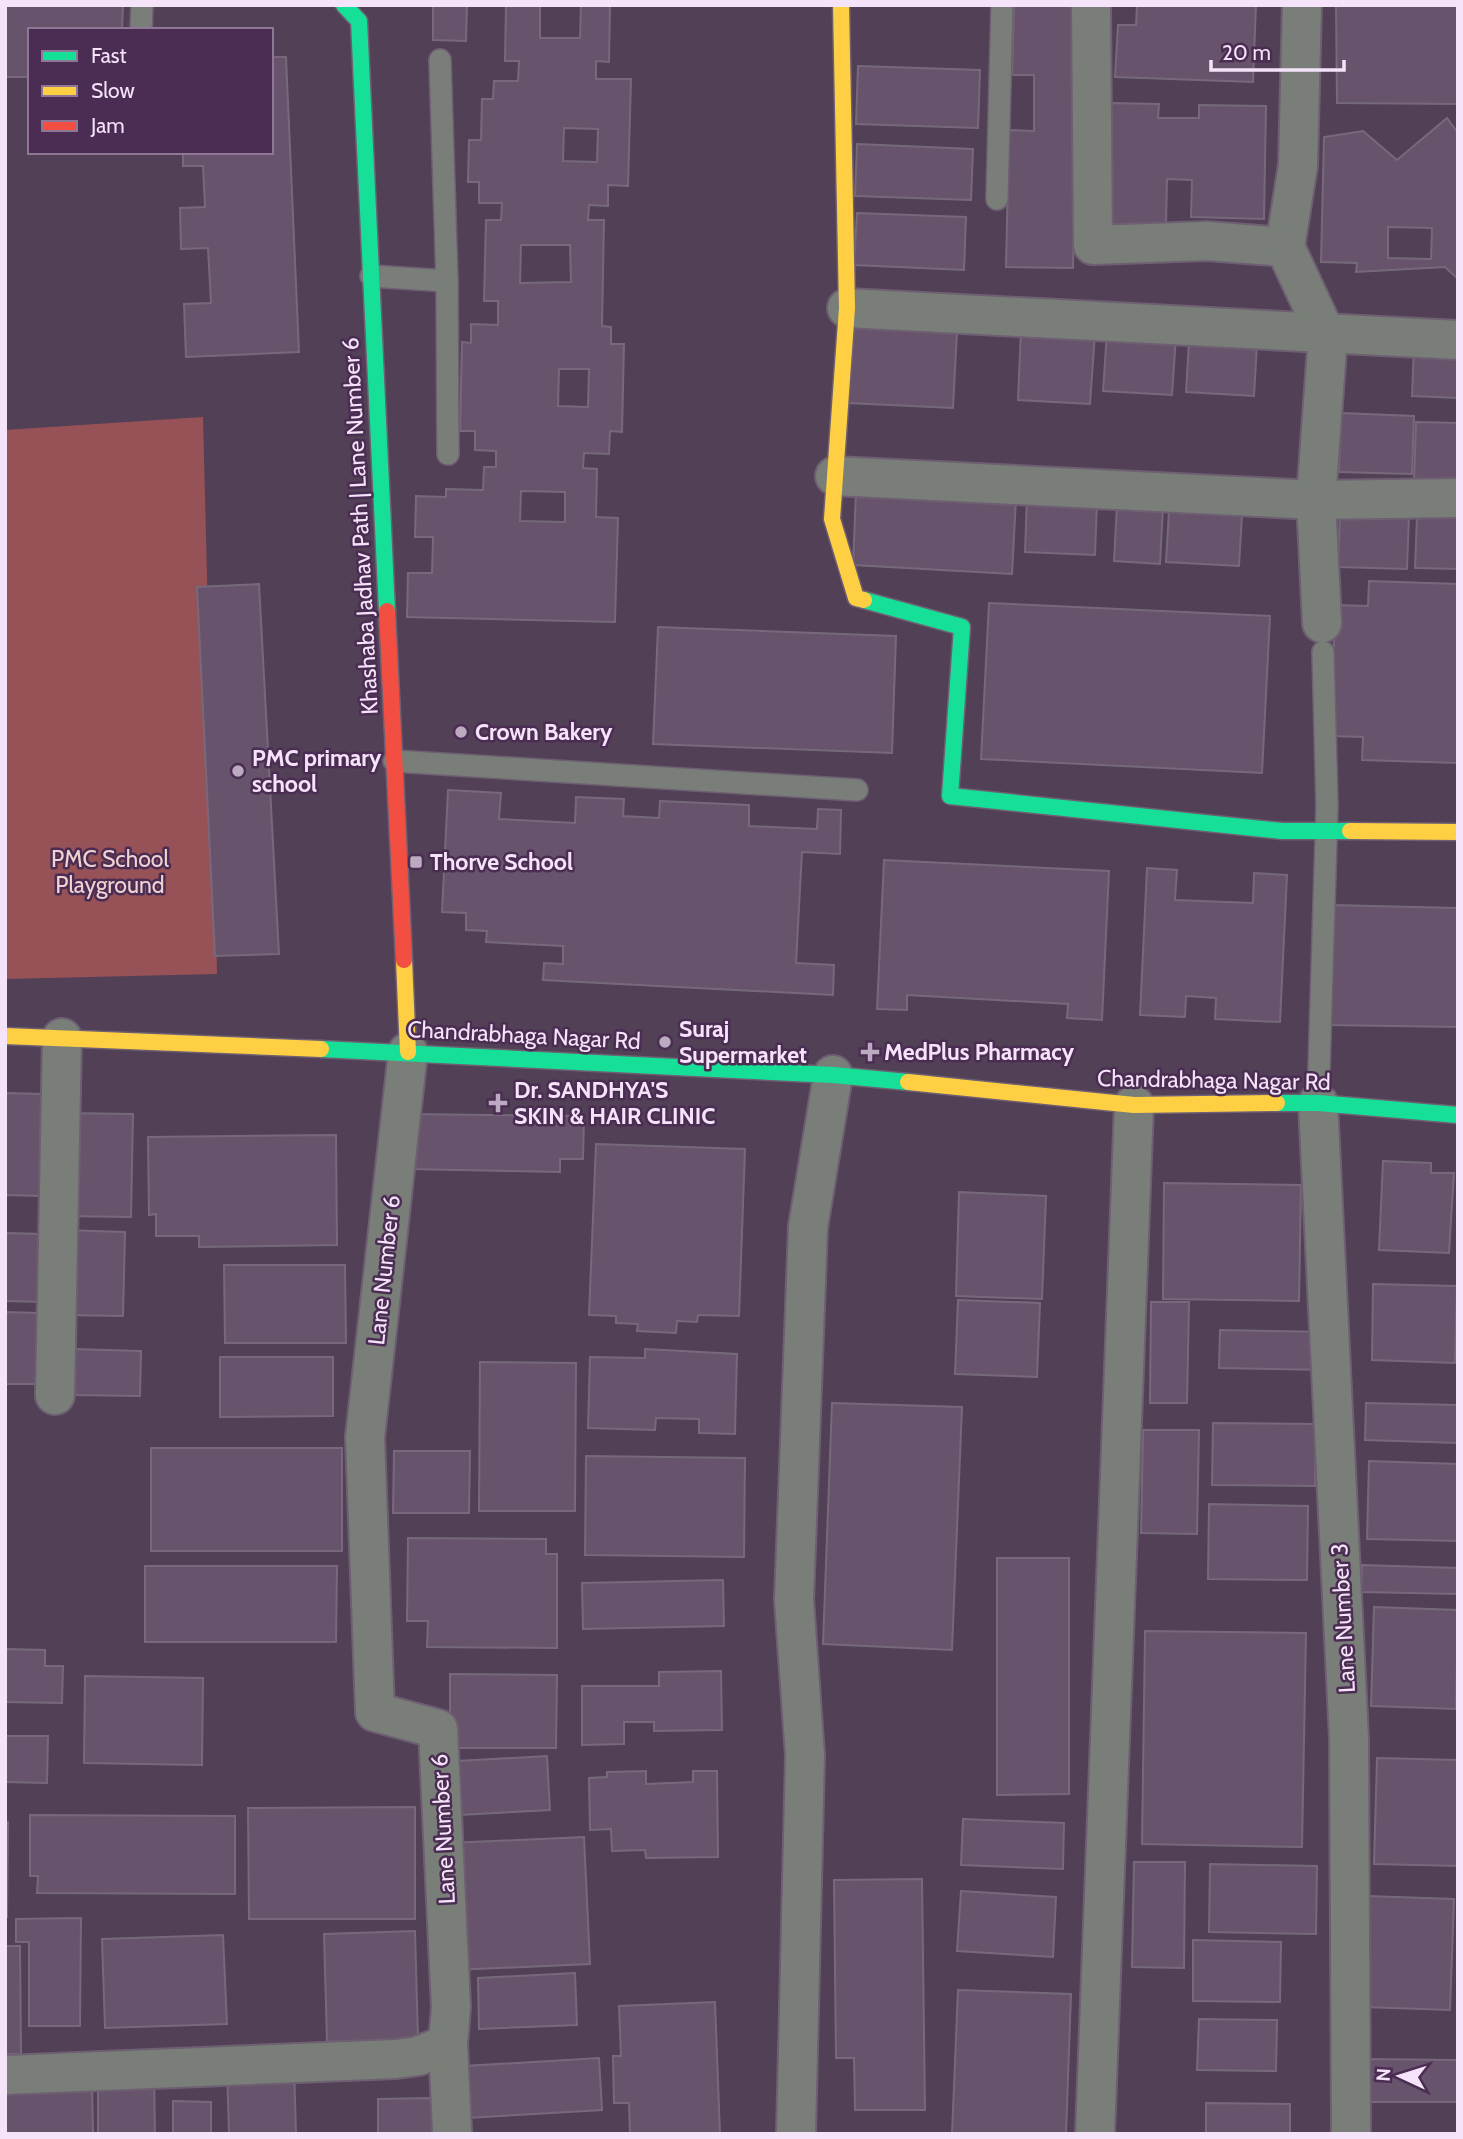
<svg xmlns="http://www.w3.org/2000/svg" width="1463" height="2139" font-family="Cabin,sans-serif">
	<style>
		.green { fill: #975258 }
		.building { fill: #67546c; stroke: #77697b; stroke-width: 2; fill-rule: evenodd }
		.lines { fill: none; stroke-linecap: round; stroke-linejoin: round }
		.lane-casing { stroke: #6e5f72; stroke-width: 24 }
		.street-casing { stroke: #6e5f72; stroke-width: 42 }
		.fast-casing { stroke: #6e5f72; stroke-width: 19 }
		.slow-casing { stroke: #6e5f72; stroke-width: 19 }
		.jam-casing { stroke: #6e5f72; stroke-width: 19 }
		.lane { stroke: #797f78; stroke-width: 21 }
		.street { stroke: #797f78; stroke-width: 38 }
		.fast { stroke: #16e098; stroke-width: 16 }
		.slow { stroke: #ffcf43; stroke-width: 16 }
		.jam { stroke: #f24e42; stroke-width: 16 }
		.poi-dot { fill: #bcaac1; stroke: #4b2d53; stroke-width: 2.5 }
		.labels { text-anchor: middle; stroke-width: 5; stroke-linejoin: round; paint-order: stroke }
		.street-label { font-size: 23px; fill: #f5e3fa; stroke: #4b2d53 }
		.poi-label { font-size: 23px; font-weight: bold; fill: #f5e3fa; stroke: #4b2d53; text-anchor: start }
		.park-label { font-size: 23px; fill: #efd2d1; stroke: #4b2d53 }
	</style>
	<rect width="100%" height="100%" fill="#514056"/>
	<!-- green -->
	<path class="green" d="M 203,417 L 217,974 L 5,979 L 5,430 Z"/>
	<!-- building -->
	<g class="building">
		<path d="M 5,5 L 123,5 L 122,30 L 30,30 L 30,77 L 5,77 Z"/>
		<path d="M 433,5 L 467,5 L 466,41 L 433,40 Z"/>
		<path d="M 506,5 L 540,5 L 540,38 L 580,38 L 581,5 L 610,5 L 609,62 L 596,61 L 596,79 L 631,79 L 628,186 L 608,185 L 608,206 L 589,205 L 588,220 L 604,220 L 602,326 L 611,327 L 611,344 L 624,344 L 622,432 L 610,431 L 609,454 L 584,453 L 583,468 L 597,469 L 596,517 L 618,518 L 615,622 L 407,617 L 408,573 L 432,573 L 433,537 L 415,537 L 416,496 L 446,497 L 446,489 L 483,490 L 484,467 L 496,467 L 496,451 L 475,450 L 475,431 L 460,431 L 462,342 L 471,343 L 471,324 L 498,325 L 498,301 L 484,301 L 486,220 L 501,220 L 502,203 L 479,203 L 479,182 L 468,182 L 469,140 L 481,140 L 482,99 L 493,99 L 494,81 L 518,81 L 519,61 L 505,61 ZM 564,128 L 598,129 L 597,162 L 563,161 ZM 521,245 L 570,245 L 571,282 L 520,283 ZM 559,369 L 589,369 L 588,407 L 558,406 ZM 521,491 L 565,492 L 565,522 L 520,521 Z"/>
		<path d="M 1014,5 L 1078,5 L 1073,268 L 1006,267 L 1009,130 L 1034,131 L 1034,75 L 1012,75 Z"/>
		<path d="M 1137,5 L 1256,5 L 1253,82 L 1115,77 L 1118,25 L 1136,25 Z"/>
		<path d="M 1336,5 L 1458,5 L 1458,104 L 1337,103 Z"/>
		<path d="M 271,57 L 286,57 L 299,352 L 186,357 L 184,304 L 211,303 L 208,248 L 181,249 L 180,208 L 205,207 L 203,166 L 183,166 L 183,152 L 271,152 Z"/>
		<path d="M 858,66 L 980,70 L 978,128 L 856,124 Z"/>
		<path d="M 1111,103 L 1159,104 L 1158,118 L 1199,118 L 1199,105 L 1266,106 L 1264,219 L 1191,217 L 1192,180 L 1167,179 L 1166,225 L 1109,224 Z"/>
		<path d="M 1447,118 L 1458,133 L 1458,279 L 1445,267 L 1356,272 L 1357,263 L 1321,262 L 1324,137 L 1363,131 L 1397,160 ZM 1388,227 L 1432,228 L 1431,259 L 1388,258 Z"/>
		<path d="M 857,144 L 973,149 L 971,200 L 855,196 Z"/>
		<path d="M 857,213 L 966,217 L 964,270 L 854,265 Z"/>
		<path d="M 852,326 L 957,331 L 953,408 L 848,403 Z"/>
		<path d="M 1021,329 L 1095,333 L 1090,404 L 1018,400 Z"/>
		<path d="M 1107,332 L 1176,336 L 1172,395 L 1103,391 Z"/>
		<path d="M 1189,341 L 1257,344 L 1254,396 L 1186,392 Z"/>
		<path d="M 1414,344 L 1458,346 L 1458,398 L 1412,396 Z"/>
		<path d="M 1341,413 L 1414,416 L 1412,474 L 1339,472 Z"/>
		<path d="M 1416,422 L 1458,423 L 1458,481 L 1414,480 Z"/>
		<path d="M 856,492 L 1016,499 L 1012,574 L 853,565 Z"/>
		<path d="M 1170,494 L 1243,497 L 1239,566 L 1166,562 Z"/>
		<path d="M 1027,497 L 1097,501 L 1095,555 L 1025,552 Z"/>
		<path d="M 1117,504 L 1163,506 L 1160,564 L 1114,561 Z"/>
		<path d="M 1340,513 L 1409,515 L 1407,569 L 1338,567 Z"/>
		<path d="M 1417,516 L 1458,517 L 1458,569 L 1415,568 Z"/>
		<path d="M 1369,581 L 1458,584 L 1458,763 L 1362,760 L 1363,737 L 1331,736 L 1335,605 L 1368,606 Z"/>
		<path d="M 259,584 L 279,954 L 215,956 L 197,587 Z"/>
		<path d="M 989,603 L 1270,616 L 1262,773 L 981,759 Z"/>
		<path d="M 658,627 L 896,636 L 892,753 L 653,744 Z"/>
		<path d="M 448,790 L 501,793 L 499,819 L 575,823 L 576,797 L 624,799 L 623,816 L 659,818 L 660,801 L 749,805 L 749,826 L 817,829 L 818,809 L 841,810 L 840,854 L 802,852 L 796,963 L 834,965 L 833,995 L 543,980 L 544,963 L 563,964 L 563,946 L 486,942 L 487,931 L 466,930 L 466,913 L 442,912 Z"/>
		<path d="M 884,860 L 1109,871 L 1102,1020 L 1067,1018 L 1068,1004 L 907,995 L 907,1010 L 877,1009 Z"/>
		<path d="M 1147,868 L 1177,870 L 1175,900 L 1253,903 L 1254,873 L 1287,875 L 1280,1022 L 1215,1019 L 1216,998 L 1186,996 L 1185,1017 L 1140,1015 Z"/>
		<path d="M 1331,905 L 1458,908 L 1458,1027 L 1328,1025 Z"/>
		<path d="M 5,1093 L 43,1094 L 41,1196 L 5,1195 Z"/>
		<path d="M 63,1113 L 133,1114 L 131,1217 L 61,1216 Z"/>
		<path d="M 407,1114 L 584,1116 L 583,1159 L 560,1159 L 560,1172 L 406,1169 Z"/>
		<path d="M 336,1135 L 337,1245 L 199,1247 L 199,1236 L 156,1236 L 156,1214 L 149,1215 L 148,1137 Z"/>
		<path d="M 596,1144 L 745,1149 L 739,1316 L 698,1315 L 697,1322 L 677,1321 L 676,1333 L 637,1331 L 638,1324 L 616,1323 L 616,1316 L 589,1315 Z"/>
		<path d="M 1383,1161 L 1431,1163 L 1431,1173 L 1454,1173 L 1449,1253 L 1379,1250 Z"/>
		<path d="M 1164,1183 L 1301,1185 L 1299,1301 L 1163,1299 Z"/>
		<path d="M 959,1192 L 1046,1196 L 1042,1299 L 956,1296 Z"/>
		<path d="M 63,1230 L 125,1232 L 123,1316 L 62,1315 Z"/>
		<path d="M 5,1233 L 44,1234 L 43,1302 L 5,1301 Z"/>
		<path d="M 224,1265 L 345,1265 L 346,1343 L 225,1343 Z"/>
		<path d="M 1373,1284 L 1457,1286 L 1455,1363 L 1372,1360 Z"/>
		<path d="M 958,1300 L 1040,1303 L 1037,1377 L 955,1374 Z"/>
		<path d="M 1151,1302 L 1189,1302 L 1187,1403 L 1150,1403 Z"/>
		<path d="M 5,1312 L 38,1313 L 38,1384 L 5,1384 Z"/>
		<path d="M 1220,1330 L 1329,1332 L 1328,1370 L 1219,1368 Z"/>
		<path d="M 72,1349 L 141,1351 L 140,1396 L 71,1395 Z"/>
		<path d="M 645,1349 L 737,1354 L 735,1434 L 699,1433 L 699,1419 L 656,1418 L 655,1430 L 588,1428 L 590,1357 L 645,1358 Z"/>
		<path d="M 220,1357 L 333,1357 L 333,1416 L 220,1417 Z"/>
		<path d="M 480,1362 L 576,1363 L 575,1511 L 479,1511 Z"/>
		<path d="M 832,1403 L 962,1407 L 952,1650 L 823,1644 Z"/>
		<path d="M 1366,1403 L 1458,1405 L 1458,1443 L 1365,1440 Z"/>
		<path d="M 1213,1423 L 1316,1424 L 1315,1486 L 1212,1485 Z"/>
		<path d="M 1143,1430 L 1199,1430 L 1197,1534 L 1141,1533 Z"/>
		<rect x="151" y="1448" width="191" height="103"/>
		<path d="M 394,1451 L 470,1451 L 469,1513 L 393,1513 Z"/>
		<path d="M 586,1456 L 745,1458 L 744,1557 L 585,1555 Z"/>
		<path d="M 1369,1461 L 1458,1464 L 1458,1541 L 1367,1539 Z"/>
		<path d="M 1209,1504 L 1308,1506 L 1307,1580 L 1208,1579 Z"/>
		<path d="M 408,1538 L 546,1539 L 546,1554 L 557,1554 L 557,1648 L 427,1647 L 428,1621 L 407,1621 Z"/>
		<path d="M 997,1558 L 1069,1558 L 1069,1794 L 997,1795 Z"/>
		<path d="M 1362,1565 L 1458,1568 L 1458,1594 L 1361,1592 Z"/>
		<path d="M 145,1566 L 337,1566 L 336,1642 L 145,1642 Z"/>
		<path d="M 723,1580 L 724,1626 L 583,1629 L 582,1583 Z"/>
		<path d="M 1374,1607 L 1458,1610 L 1456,1709 L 1371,1706 Z"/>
		<path d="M 1145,1631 L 1306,1633 L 1302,1847 L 1142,1844 Z"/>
		<path d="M 5,1649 L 45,1650 L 45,1666 L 63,1666 L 62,1703 L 5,1702 Z"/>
		<path d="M 721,1671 L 722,1730 L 654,1731 L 654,1722 L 624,1722 L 624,1744 L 582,1745 L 582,1686 L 659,1686 L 659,1672 Z"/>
		<path d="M 450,1674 L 557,1675 L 556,1748 L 450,1748 Z"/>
		<path d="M 85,1676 L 203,1678 L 202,1765 L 84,1763 Z"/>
		<path d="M 5,1736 L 48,1736 L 47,1783 L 5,1782 Z"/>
		<path d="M 547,1756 L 550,1810 L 460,1815 L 457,1761 Z"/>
		<path d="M 1377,1758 L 1458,1760 L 1458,1866 L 1374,1864 Z"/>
		<path d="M 646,1771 L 646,1784 L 693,1782 L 693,1771 L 717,1771 L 718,1857 L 646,1858 L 645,1850 L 612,1851 L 611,1829 L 590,1830 L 589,1778 L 607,1777 L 607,1772 Z"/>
		<path d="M 415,1807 L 415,1919 L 249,1919 L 248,1808 Z"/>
		<path d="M 30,1815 L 235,1816 L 235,1894 L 37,1893 L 38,1876 L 30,1876 Z"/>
		<path d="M 963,1819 L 1064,1823 L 1063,1869 L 961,1865 Z"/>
		<path d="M 5,1822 L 8,1822 L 7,1917 L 5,1917 Z"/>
		<path d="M 584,1837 L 590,1964 L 455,1970 L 449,1843 Z"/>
		<path d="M 1134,1862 L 1185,1862 L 1184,1968 L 1132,1967 Z"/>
		<path d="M 1210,1864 L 1317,1866 L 1316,1934 L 1209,1932 Z"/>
		<path d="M 922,1879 L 925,2110 L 855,2110 L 854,2058 L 836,2058 L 834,1880 Z"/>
		<path d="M 961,1891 L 1056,1897 L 1053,1957 L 957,1951 Z"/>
		<path d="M 1367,1896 L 1454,1899 L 1450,2010 L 1363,2007 Z"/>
		<path d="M 81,1918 L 80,2026 L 29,2026 L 29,1942 L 16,1942 L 16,1919 Z"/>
		<path d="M 415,1931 L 418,2039 L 327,2042 L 324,1934 Z"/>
		<path d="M 223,1935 L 227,2024 L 105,2028 L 102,1939 Z"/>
		<path d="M 1193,1940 L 1281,1942 L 1280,2002 L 1193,2001 Z"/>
		<path d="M 5,1946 L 20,1946 L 21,2054 L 5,2054 Z"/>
		<path d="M 575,1973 L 577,2025 L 479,2029 L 478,1978 Z"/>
		<path d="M 958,1990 L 1071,1994 L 1066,2134 L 952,2134 Z"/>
		<path d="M 715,2002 L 720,2134 L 630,2134 L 629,2103 L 614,2103 L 613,2056 L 621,2056 L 619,2006 Z"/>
		<path d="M 1199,2019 L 1277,2020 L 1276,2071 L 1197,2070 Z"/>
		<path d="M 599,2058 L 602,2110 L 467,2118 L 464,2066 Z"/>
		<path d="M 1362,2059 L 1458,2060 L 1458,2102 L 1362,2102 Z"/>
		<path d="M 294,2066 L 296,2134 L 229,2133 L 227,2068 Z"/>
		<path d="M 154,2078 L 155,2134 L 98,2134 L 98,2079 Z"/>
		<path d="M 92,2082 L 93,2134 L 5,2134 L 5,2084 Z"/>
		<path d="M 432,2098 L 432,2134 L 378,2134 L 378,2099 Z"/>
		<path d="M 173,2101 L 211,2102 L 211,2134 L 173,2134 Z"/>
		<path d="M 1206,2103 L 1290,2104 L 1290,2134 L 1206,2134 Z"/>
	</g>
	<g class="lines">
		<!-- lane casing -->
		<g class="lane-casing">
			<g id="lane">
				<path d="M 141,30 L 142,5"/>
				<path d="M 997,199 L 1002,5"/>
				<path d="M 371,276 L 447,281 L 440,60"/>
				<path d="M 447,281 L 448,454"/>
				<path d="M 394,761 L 857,790"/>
				<path d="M 1318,1103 L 1327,806 L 1323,652"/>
			</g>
		</g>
		<!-- street casing -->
		<g class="street-casing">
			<g id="street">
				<path d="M 1091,5 L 1093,245 L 1207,241 L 1285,247 L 1298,165 L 1302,5"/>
				<path d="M 1285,247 L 1325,333 L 1328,334 L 1316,500 L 1322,623"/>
				<path d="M 847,308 L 1458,340"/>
				<path d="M 835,476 L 1316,500 L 1458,498"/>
				<path d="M 408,1052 L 365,1437 L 375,1712 L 438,1729 L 451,2007 L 448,2044 L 452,2130"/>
				<path d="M 1318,1103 L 1349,1739 L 1351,2134"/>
				<path d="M 55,1395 L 62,1038"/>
				<path d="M 5,2075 L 396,2059 L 418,2056 L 448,2044"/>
				<path d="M 796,2134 L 805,1756 L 794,1600 L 808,1227 L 833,1075"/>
				<path d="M 1095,2134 L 1134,1105"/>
			</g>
		</g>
		<!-- fast casing -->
		<g class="fast-casing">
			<g id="fast">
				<path d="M 344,5 L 359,21 L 387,611"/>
				<path d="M 864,600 L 962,627 L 950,796 L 1282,831 L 1350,831"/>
				<path d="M 321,1049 L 833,1075 L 908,1082"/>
				<path d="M 1277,1103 L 1318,1103 L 1458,1115"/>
			</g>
		</g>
		<!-- slow casing -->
		<g class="slow-casing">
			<g id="slow">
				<path d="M 841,5 L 847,308 L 832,519 L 856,598 L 864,600"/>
				<path d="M 1350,831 L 1458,832"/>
				<path d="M 404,960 L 408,1052"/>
				<path d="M 5,1036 L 321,1049"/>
				<path d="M 908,1082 L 1134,1105 L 1277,1103"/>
			</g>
		</g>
		<!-- jam casing -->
		<g class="jam-casing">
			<path id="jam" d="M 387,611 L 404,960"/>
		</g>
		<!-- lane -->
		<use href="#lane" class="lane"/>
		<!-- street -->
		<use href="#street" class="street"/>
		<!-- fast -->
		<use href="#fast" class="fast"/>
		<!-- slow -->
		<use href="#slow" class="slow"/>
		<!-- jam -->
		<use href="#jam" class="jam"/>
	</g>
	<!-- markers -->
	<g class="poi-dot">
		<circle cx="461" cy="732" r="7"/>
		<circle cx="238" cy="771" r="7"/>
		<rect x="409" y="855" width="14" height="14" rx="3.5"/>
		<circle cx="665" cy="1042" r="7"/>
		<path d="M866.5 1041.5h7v7h7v7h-7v7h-7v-7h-7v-7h7z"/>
		<path d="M494.5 1092.5h7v7h7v7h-7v7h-7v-7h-7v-7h7z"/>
	</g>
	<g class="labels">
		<!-- street labels -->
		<g class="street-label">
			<text transform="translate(360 526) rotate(-93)" y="8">Khashaba Jadhav Path | Lane Number 6</text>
			<text transform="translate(524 1035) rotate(3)" y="8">Chandrabhaga Nagar Rd</text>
			<text transform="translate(1214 1080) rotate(1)" y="8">Chandrabhaga Nagar Rd</text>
			<text transform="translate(384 1270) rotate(-84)" y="8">Lane Number 6</text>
			<text transform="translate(1343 1618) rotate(-93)" y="8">Lane Number 3</text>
			<text transform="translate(443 1829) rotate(-93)" y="8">Lane Number 6</text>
		</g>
		<!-- poi labels -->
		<g class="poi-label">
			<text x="475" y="740">Crown Bakery</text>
			<text x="252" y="766">PMC primary<tspan x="252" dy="26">school</tspan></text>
			<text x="430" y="870">Thorve School</text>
			<text x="679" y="1037">Suraj<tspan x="679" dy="26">Supermarket</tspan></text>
			<text x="884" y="1060">MedPlus Pharmacy</text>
			<text x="514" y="1098">Dr. SANDHYA'S<tspan x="514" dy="26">SKIN &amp; HAIR CLINIC</tspan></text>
		</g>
		<!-- park labels -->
		<g class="park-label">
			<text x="110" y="867">PMC School<tspan x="110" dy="26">Playground</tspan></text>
		</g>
	</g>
	<!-- border -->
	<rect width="1463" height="2139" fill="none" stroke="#f5e3fa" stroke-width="14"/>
	<!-- legend -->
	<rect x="28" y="28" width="245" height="126" fill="#4b2d53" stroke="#8f7696" stroke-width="2"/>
	<rect x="42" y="51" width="35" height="10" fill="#16e098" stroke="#8f7696" stroke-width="2"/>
	<text x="91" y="63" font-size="21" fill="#f5e3fa">Fast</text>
	<rect x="42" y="86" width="35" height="10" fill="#ffcf43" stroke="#8f7696" stroke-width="2"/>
	<text x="91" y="98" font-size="21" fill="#f5e3fa">Slow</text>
	<rect x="42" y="121" width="35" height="10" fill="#f24e42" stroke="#8f7696" stroke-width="2"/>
	<text x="91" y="133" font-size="21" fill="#f5e3fa">Jam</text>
	<!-- north arrow -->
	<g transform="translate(1400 2076) rotate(274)" stroke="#4b2d53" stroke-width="5" paint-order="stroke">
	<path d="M0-5L12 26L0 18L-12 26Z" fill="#f5e3fa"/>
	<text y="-10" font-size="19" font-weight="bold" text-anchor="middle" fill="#f5e3fa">N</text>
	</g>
	<!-- scale -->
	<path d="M1211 60v10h133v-10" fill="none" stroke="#f5e3fa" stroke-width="3.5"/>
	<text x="1222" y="60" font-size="21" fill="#f5e3fa" stroke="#4b2d53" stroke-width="5" paint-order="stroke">20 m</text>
</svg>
